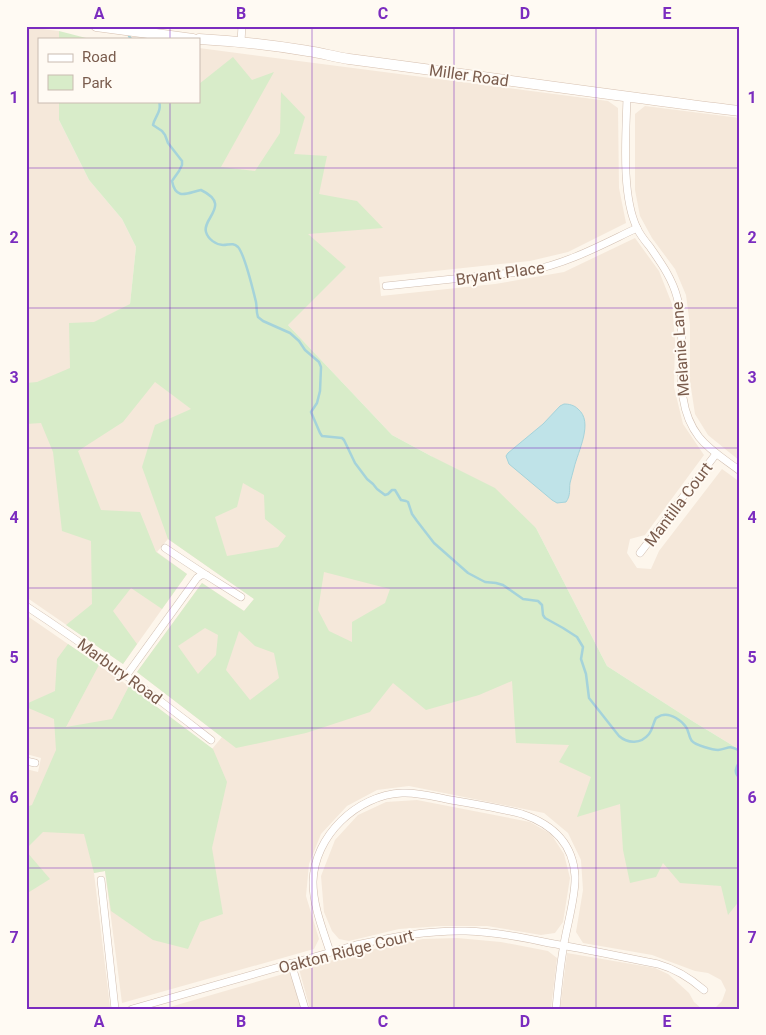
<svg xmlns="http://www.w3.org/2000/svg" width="766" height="1035" font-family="Roboto,sans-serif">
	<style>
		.residential { fill: #f5e8da }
		.green { fill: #d8ecc9; fill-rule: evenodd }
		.water { fill: #bfe3e8; stroke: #a5d3da }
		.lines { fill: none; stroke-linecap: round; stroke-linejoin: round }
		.stream { stroke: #a5d3da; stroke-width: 2.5 }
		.street-casing { stroke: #d1beb0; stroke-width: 8 }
		.secondary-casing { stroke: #d6c0b0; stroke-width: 11 }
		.street { stroke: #fff; stroke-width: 7 }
		.secondary { stroke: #fff; stroke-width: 10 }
		.grid { fill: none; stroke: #7b2cbf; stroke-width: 1; stroke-opacity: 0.55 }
		.labels { text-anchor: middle; stroke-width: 4; stroke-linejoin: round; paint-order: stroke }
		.street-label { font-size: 16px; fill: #7a5c4d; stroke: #fffaf3 }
		.neatline { fill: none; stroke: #7b2cbf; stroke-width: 2 }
		.grid-label { font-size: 16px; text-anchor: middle; font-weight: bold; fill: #7b2cbf }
	</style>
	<rect width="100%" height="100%" fill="#fdf6ec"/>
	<!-- residential -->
	<g class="residential">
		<path d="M 26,27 L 59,31 L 59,39 L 39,39 L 39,101 L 59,101 L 59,120 L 89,180 L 122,219 L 136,247 L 130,304 L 519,679 L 740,887 L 740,1009 L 714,1009 L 722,1001 L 726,990 L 721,980 L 708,973 L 695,971 L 652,955 L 583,943 L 576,932 L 583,890 L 581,860 L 568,833 L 544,813 L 409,786 L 377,790 L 347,806 L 321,834 L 309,864 L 306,896 L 319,939 L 314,949 L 122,1003 L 105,871 L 94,873 L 110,1007 L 101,1009 L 26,1009 L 26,769 L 38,772 L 41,758 L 26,754 L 26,615 L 123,682 L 212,749 L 222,737 L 137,672 L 202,583 L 244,611 L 254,599 L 168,539 L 157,552 L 187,574 L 123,664 L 26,597 Z"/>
		<path d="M 199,48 L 608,101 L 618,108 L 619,188 L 626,223 L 568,252 L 530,261 L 379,277 L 381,296 L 495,284 L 564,272 L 635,238 L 659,271 L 672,304 L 675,341 L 674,387 L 683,424 L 704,455 L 645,535 L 630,539 L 627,553 L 637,568 L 651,569 L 659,551 L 722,469 L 740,482 L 740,670 L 739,682 L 740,683 L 740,750 L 694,722 L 607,666 L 536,528 L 431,456 L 392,435 L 288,325 L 221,167 L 199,101 Z"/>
		<path d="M 645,106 L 740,118 L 740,461 L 708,435 L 695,414 L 690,381 L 690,325 L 686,295 L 675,269 L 652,238 L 640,216 L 635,190 L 635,114 Z"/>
		<path d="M 417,800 L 530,822 L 551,834 L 564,854 L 570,878 L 563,922 L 555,933 L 541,935 L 487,926 L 442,926 L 399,929 L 349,941 L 339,939 L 332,931 L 324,912 L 321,876 L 335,840 L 358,815 L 386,802 Z"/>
		<path d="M 457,938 L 501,942 L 548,951 L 557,958 L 551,1009 L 310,1009 L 299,969 L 378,948 L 423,939 Z"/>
		<path d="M 567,953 L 655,968 L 668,974 L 689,993 L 694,1002 L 702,1009 L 560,1009 Z"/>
		<path d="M 290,972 L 301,1009 L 163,1009 Z"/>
	</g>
	<!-- green -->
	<g class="green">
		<path d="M 59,31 L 90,39 L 59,39 Z"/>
		<path d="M 233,57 L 252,80 L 274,72 L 221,167 L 255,171 L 280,133 L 281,92 L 305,117 L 294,154 L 327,156 L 319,194 L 357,201 L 383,228 L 308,234 L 346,267 L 288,325 L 392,435 L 431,456 L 495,488 L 536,528 L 607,666 L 694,722 L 740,750 L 740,900 L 728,915 L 721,886 L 680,883 L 663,863 L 656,877 L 630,883 L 623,850 L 620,804 L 577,817 L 591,777 L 559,762 L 569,745 L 516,743 L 512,681 L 479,695 L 426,710 L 393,683 L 370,712 L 306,733 L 236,748 L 137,672 L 202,583 L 244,611 L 254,599 L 168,539 L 142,467 L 155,425 L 191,409 L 155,382 L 123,422 L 78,451 L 101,510 L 140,512 L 156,552 L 187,574 L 162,609 L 131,588 L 113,611 L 137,644 L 123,664 L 66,625 L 92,604 L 91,541 L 62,531 L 53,452 L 41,423 L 26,424 L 26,383 L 37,382 L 70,368 L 69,323 L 94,322 L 130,304 L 136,247 L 122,219 L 89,180 L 59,120 L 59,101 L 199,101 L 199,84 ZM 243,483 L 264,495 L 265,519 L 286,536 L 278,547 L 227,556 L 215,517 L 237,507 ZM 324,572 L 390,589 L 385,603 L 352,622 L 352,642 L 329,631 L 318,610 ZM 205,628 L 218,635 L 216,655 L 198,674 L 178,646 ZM 239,631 L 255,646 L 274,653 L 279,678 L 250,700 L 226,670 Z"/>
		<path d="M 68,644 L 99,665 L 66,727 L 112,719 L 129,686 L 213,749 L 227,782 L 212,848 L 223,914 L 200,922 L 188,949 L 153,940 L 111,911 L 105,871 L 94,873 L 84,834 L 43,832 L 26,849 L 26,807 L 32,805 L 56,750 L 54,719 L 26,707 L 26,704 L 55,691 L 57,659 Z"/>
		<path d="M 26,851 L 50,879 L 26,894 Z"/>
	</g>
	<!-- water -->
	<path class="water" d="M 564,404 C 569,404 574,405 578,409 C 594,422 578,451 574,468 C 573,473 571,478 570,483 C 569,490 571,495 566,502 L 557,503 L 552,500 L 509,464 L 506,456 L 508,453 L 543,424 L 560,406 Z"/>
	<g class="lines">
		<!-- stream -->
		<g class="stream">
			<path d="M 129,36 L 131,39"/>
			<path d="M 159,101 C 162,112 155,116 153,125 L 162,131 L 165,135 L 168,143 L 182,161 L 182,165 L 179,171 L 172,181 C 176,202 189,192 201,190 C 232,205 202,218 206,232 C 208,239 216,245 223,245 C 229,245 233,242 238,247 C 245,255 253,290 256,302 C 257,307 256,312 258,317 L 263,321 L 290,333 L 299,341 L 305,350 L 319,362 L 321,367 L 320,391 L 317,403 L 311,412 L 320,433 L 322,436 L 342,438 L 344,440 L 355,463 L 367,479 L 373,484 L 377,489 L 385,495 L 388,494 L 392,490 L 395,490 L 401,500 L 406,501 L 408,502 L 412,514 L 417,521 L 434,543 L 468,573 L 485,582 L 496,583 L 503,585 L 523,599 L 538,601 L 542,605 L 543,615 L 545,618 L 563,628 L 577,637 L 583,647 L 581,659 L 586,674 L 589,698 L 619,736 C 628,744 641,744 649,734 C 653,729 653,723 656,718 C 659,717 660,715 663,715 C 671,713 682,721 686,727 C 689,731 689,738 692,741 C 695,745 713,750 718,750 C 728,749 729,744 740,751"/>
			<path d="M 740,761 C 736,767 733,773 740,778"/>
		</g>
		<!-- street casing -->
		<g class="street-casing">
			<g id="street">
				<path d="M 241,41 L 242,26"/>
				<path d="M 627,97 C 626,134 621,195 637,228 C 640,235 645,241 650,247 C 661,263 672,278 677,297 C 690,343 668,397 699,437 C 710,451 726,460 740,471"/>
				<path d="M 386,286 L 528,271 C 567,264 601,245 637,228"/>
				<path d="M 165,548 L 206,575 L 241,597"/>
				<path d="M 640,553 L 716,454"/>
				<path d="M 26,606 C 90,648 151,693 211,740"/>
				<path d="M 126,676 L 197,578 L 201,575 L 206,575"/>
				<path d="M 26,761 L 35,763"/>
				<path d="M 101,880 L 115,1009"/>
				<path d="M 330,952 C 323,930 313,906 313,882 C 314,836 357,795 402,793 C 418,792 435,797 451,800 C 475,804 499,808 522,814 C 552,824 573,843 575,876 C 576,896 567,925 564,944 C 560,966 558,987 556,1009"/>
				<path d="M 291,963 L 305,1009"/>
				<path d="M 132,1009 L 356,945 C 392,937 429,930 466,931 C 494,932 522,937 549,943 C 586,949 622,957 658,964 C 676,969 690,978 704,990"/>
			</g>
		</g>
		<!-- secondary casing -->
		<g class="secondary-casing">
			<g id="secondary">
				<path d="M 96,26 L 193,39"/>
				<path d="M 199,39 C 235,41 272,45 308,51 C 322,53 335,57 349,59 C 479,76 609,95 740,111"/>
			</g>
		</g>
		<!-- street -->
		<use href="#street" class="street"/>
		<!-- secondary -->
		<use href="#secondary" class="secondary"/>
	</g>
	<!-- grid -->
	<path class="grid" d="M 170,26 L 170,39M 312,26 L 312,1009M 454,26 L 454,1009M 596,26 L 596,1009M 170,101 L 170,1009M 26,168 L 740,168M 26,308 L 740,308M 26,448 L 740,448M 26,588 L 740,588M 26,728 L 740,728M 26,868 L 740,868"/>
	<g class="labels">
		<!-- street labels -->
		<g class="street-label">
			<text transform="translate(469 75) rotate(8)" y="6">Miller Road</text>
			<text transform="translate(500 273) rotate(-8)" y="6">Bryant Place</text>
			<text transform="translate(680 349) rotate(-94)" y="6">Melanie Lane</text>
			<text transform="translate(678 504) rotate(-53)" y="6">Mantilla Court</text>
			<text transform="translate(120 671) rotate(36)" y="6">Marbury Road</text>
			<text transform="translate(346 951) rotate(-14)" y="6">Oakton Ridge Court</text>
		</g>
	</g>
	<!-- border -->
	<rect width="766" height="1035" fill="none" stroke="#fffaf3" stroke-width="55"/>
	<!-- legend -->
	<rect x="38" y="38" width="162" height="65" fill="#fffaf3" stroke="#cabbb1"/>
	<rect x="48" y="54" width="25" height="8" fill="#ffffff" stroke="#cabbb1"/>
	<text x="82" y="62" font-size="15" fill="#7a5c4d">Road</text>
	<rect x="48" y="75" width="25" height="15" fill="#d8ecc9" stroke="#cabbb1"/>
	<text x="82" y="88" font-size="15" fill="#7a5c4d">Park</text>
	<rect x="28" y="28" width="710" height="980" class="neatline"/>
	<g class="grid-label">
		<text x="99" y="19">A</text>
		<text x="241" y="19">B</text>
		<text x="383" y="19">C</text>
		<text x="525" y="19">D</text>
		<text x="667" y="19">E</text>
		<text x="14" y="103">1</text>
		<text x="752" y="103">1</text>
		<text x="14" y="243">2</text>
		<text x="752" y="243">2</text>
		<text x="14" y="383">3</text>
		<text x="752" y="383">3</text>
		<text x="14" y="523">4</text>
		<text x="752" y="523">4</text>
		<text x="14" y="663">5</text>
		<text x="752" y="663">5</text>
		<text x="14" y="803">6</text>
		<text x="752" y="803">6</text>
		<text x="14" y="943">7</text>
		<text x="752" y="943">7</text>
		<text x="99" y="1027">A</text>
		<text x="241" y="1027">B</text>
		<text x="383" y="1027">C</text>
		<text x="525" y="1027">D</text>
		<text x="667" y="1027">E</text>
	</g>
</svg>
